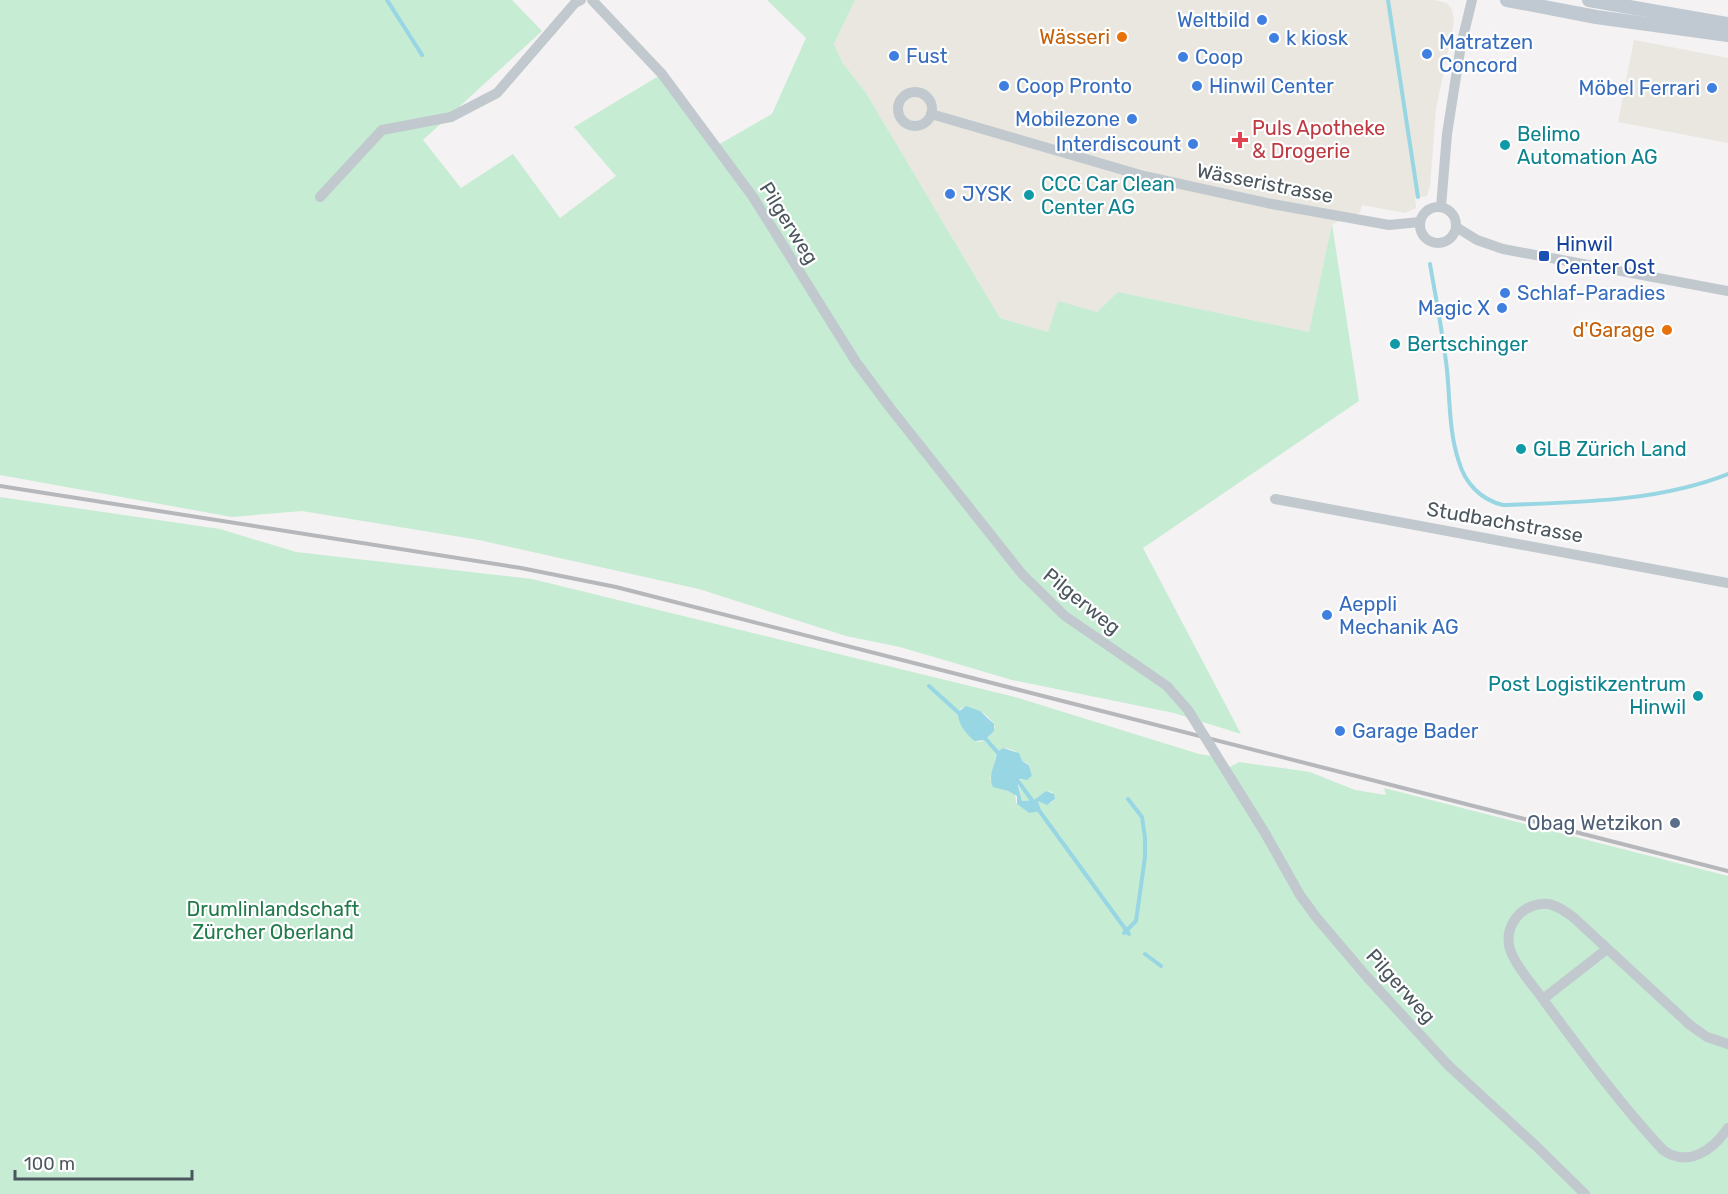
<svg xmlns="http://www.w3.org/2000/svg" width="1728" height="1194" font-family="Rubik,sans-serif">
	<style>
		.commercial { fill: #e9e7e0 }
		.green { fill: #c6ecd4; fill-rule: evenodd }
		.water { fill: #98d6e4 }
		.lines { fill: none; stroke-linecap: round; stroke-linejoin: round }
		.stream { stroke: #98d6e4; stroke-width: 4 }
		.street { stroke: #c1c9cf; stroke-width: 10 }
		.secondary { stroke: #c0c9d1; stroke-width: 14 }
		.rail { stroke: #b5b7bb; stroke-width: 4 }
		.street-bridge { stroke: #c1c9cf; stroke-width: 10 }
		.shop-dot { fill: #3f7fe0; stroke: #fff; stroke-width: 2 }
		.food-dot { fill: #e8710a; stroke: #fff; stroke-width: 2 }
		.health-dot { fill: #e0444e; stroke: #fff; stroke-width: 2 }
		.culture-dot { fill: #0f9aa8; stroke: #fff; stroke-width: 2 }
		.transit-dot { fill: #1a4fb4; stroke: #fff; stroke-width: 2 }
		.service-dot { fill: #5c6f8a; stroke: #fff; stroke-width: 2 }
		.labels { text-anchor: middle; stroke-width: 4.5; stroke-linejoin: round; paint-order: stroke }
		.shop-label { font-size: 20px; fill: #366cbe; stroke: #fff; text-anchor: start }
		.food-label { font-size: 20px; fill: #c56008; stroke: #fff; text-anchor: end }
		.health-label { font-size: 20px; fill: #be3a42; stroke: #fff; text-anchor: start }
		.culture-label { font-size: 20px; fill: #0d838f; stroke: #fff; text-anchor: start }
		.street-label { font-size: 20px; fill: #4b565e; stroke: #fff }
		.transit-label { font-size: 20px; fill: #164399; stroke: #fff; text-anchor: start }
		.service-label { font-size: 20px; fill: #4e5e75; stroke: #fff; text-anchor: end }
		.park-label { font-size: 20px; fill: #227a4b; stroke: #fff }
	</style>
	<rect width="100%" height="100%" fill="#f4f2f2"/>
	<!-- commercial -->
	<g class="commercial">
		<path d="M 855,0 L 1434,0 L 1447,3 L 1452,10 L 1454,22 L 1436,109 L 1430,186 L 1427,196 L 1415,198 L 1416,208 L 1405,213 L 1362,205 L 1360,213 L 1332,224 L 1309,332 L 1118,292 L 1097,312 L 1048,332 L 1000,318 L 866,93 L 842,62 L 834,44 Z"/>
		<path d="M 1634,40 L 1728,58 L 1728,143 L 1618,122 Z"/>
	</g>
	<!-- green -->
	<g class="green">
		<path d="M 0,0 L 512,0 L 542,31 L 423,140 L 461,188 L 513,154 L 560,218 L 616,176 L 574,127 L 662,74 L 716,146 L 772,114 L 806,38 L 767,0 L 855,0 L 834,44 L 842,62 L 866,93 L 1000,318 L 1048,332 L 1058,301 L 1097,312 L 1118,292 L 1309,332 L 1332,224 L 1359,401 L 1143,548 L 1241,734 L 1174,713 L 1012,680 L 900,647 L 846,636 L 699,589 L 479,540 L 302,511 L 232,517 L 0,475 Z"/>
		<path d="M 0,497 L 220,529 L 296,552 L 532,579 L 1015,697 L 1199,754 L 1219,757 L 1230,767 L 1239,762 L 1310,772 L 1355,790 L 1386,795 L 1384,788 L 1728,876 L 1728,1194 L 0,1194 ZM 964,707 C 977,709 990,714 995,727 C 991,735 987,741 978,742 L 966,733 L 958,716 L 960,709 ZM 1003,748 C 1013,749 1021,752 1023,762 L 1029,764 L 1032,776 L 1025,780 L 1018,780 L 1022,801 L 1034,800 L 1046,791 L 1052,792 L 1055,799 L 1051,803 L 1038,801 L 1040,809 L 1038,812 L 1033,811 L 1029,813 L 1016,803 L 1015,794 L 1000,788 L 990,780 L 997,752 Z"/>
	</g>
	<!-- water -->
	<g class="water">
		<path d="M 966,706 L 980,711 L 994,724 L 994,731 L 985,740 L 975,741 C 966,735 957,722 958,712 Z"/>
		<path d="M 1003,748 L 1019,753 L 1023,762 L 1029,765 L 1032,776 L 1027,780 L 1019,779 L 1017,781 L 1022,801 L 1034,800 L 1046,791 L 1054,794 L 1055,799 L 1047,805 L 1038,801 L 1041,811 L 1029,813 L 1017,804 L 1017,796 L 1008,791 L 993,787 C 987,775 996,764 997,752 Z"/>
	</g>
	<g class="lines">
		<!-- stream -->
		<g class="stream">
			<path d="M 387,0 L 422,55"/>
			<path d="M 1388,0 L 1418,197"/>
			<path d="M 1430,264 C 1436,299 1443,334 1447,370 C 1450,400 1449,433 1459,462 C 1465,483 1481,500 1503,505 C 1578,502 1657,502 1728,474"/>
			<path d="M 929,686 L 961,715"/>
			<path d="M 984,737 L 999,754"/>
			<path d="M 1015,777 L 1034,803"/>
			<path d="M 1038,809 L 1129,934"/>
			<path d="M 1124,933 L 1136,921 L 1145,857 L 1145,838 L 1142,817 L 1128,799"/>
			<path d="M 1145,954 L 1161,966"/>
		</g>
		<!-- street -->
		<g class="street">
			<path d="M 592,0 L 662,74 L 753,197 L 856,362 L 891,409 L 1022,574 L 1065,616 L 1167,686 L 1188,710 L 1198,726"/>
			<circle cx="915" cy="109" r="17"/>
			<path d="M 931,114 L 1144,176 L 1272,204 L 1389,225 L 1420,222"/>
			<path d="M 320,197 L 382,130 L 451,117 L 497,93 L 575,3 L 581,0"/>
			<circle cx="1438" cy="225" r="18"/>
			<path d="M 1441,207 L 1447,134 L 1461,45 L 1472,0"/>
			<path d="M 1456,227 L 1477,240 L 1503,249 L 1728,291"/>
			<path d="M 1275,499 L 1728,583"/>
			<path d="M 1210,745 L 1265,833 L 1300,895 L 1316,917 L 1367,977 L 1449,1066 L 1535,1145 L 1585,1194"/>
			<path d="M 1543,999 L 1607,949"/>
			<path d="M 1728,1044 L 1707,1037 L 1690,1025 L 1573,917 C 1565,911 1558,906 1549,904 C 1522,901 1501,928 1511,952 C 1518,970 1534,986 1545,1002 C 1582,1052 1620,1104 1663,1150 C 1688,1168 1713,1150 1728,1128"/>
		</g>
		<!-- secondary -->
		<g class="secondary">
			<path d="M 1507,0 L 1596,17 L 1728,35"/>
			<path d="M 1589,0 L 1728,24"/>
		</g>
		<!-- rail -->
		<path class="rail" d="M 0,486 L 521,568 L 616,587 L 1728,871"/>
		<!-- street-bridge -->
		<path class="street-bridge" d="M 1198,726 L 1210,745"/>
	</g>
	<!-- markers -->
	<g class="shop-dot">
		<circle cx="1262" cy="20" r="6"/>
		<circle cx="1274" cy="38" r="6"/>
		<circle cx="1427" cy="54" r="6"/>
		<circle cx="894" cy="56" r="6"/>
		<circle cx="1183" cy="57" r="6"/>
		<circle cx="1004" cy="86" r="6"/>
		<circle cx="1197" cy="86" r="6"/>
		<circle cx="1712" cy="88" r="6"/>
		<circle cx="1132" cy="119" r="6"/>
		<circle cx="1193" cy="144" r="6"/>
		<circle cx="950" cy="194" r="6"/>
		<circle cx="1505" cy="293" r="6"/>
		<circle cx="1502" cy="308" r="6"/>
		<circle cx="1327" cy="615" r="6"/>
		<circle cx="1340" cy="731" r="6"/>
	</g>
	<g class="food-dot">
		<circle cx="1122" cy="37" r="6"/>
		<circle cx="1667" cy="330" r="6"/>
	</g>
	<path class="health-dot" d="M1237 131h6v6h6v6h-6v6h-6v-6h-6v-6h6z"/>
	<g class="culture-dot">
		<circle cx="1505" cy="145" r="6"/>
		<circle cx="1029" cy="195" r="6"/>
		<circle cx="1395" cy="344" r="6"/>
		<circle cx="1521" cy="449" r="6"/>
		<circle cx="1698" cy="696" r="6"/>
	</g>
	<rect class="transit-dot" x="1538" y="250" width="12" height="12" rx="3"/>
	<circle class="service-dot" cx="1675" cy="823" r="6"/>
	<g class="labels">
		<!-- shop labels -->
		<g class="shop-label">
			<text x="1250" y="27" text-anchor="end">Weltbild</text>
			<text x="1286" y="45">k kiosk</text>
			<text x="1439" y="49">Matratzen<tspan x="1439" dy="23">Concord</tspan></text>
			<text x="906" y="63">Fust</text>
			<text x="1195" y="64">Coop</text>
			<text x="1016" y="93">Coop Pronto</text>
			<text x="1209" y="93">Hinwil Center</text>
			<text x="1700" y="95" text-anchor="end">Möbel Ferrari</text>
			<text x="1120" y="126" text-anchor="end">Mobilezone</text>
			<text x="1181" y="151" text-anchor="end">Interdiscount</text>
			<text x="962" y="201">JYSK</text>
			<text x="1517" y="300">Schlaf-Paradies</text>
			<text x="1490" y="315" text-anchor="end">Magic X</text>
			<text x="1339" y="611">Aeppli<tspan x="1339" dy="23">Mechanik AG</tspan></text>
			<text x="1352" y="738">Garage Bader</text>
		</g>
		<!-- food labels -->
		<g class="food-label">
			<text x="1110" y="44">Wässeri</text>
			<text x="1655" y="337">d'Garage</text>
		</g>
		<!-- health labels -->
		<g class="health-label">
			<text x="1252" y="135">Puls Apotheke<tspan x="1252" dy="23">&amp; Drogerie</tspan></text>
		</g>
		<!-- culture labels -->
		<g class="culture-label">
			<text x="1517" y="141">Belimo<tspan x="1517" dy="23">Automation AG</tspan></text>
			<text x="1041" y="191">CCC Car Clean<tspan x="1041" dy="23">Center AG</tspan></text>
			<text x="1407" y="351">Bertschinger</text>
			<text x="1533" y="456">GLB Zürich Land</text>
			<text x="1686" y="691" text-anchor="end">Post Logistikzentrum<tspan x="1686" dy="23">Hinwil</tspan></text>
		</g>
		<!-- street labels -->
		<g class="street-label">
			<text transform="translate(1265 183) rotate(11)" y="7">Wässeristrasse</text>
			<text transform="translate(789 223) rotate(58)" y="7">Pilgerweg</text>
			<text transform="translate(1505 522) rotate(10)" y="7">Studbachstrasse</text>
			<text transform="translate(1082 601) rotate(39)" y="7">Pilgerweg</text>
			<text transform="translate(1401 986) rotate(48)" y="7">Pilgerweg</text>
		</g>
		<!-- transit labels -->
		<g class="transit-label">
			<text x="1556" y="251">Hinwil<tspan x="1556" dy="23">Center Ost</tspan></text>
		</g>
		<!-- service labels -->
		<g class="service-label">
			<text x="1663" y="830">Obag Wetzikon</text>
		</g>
		<!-- park labels -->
		<g class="park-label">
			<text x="273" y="916">Drumlinlandschaft<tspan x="273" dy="23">Zürcher Oberland</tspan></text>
		</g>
	</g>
	<!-- scale -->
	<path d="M15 1170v9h177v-9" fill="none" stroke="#4b565e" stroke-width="3"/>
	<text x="24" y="1170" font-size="18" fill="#4b565e" stroke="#ffffff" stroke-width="4.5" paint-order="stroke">100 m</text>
</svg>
